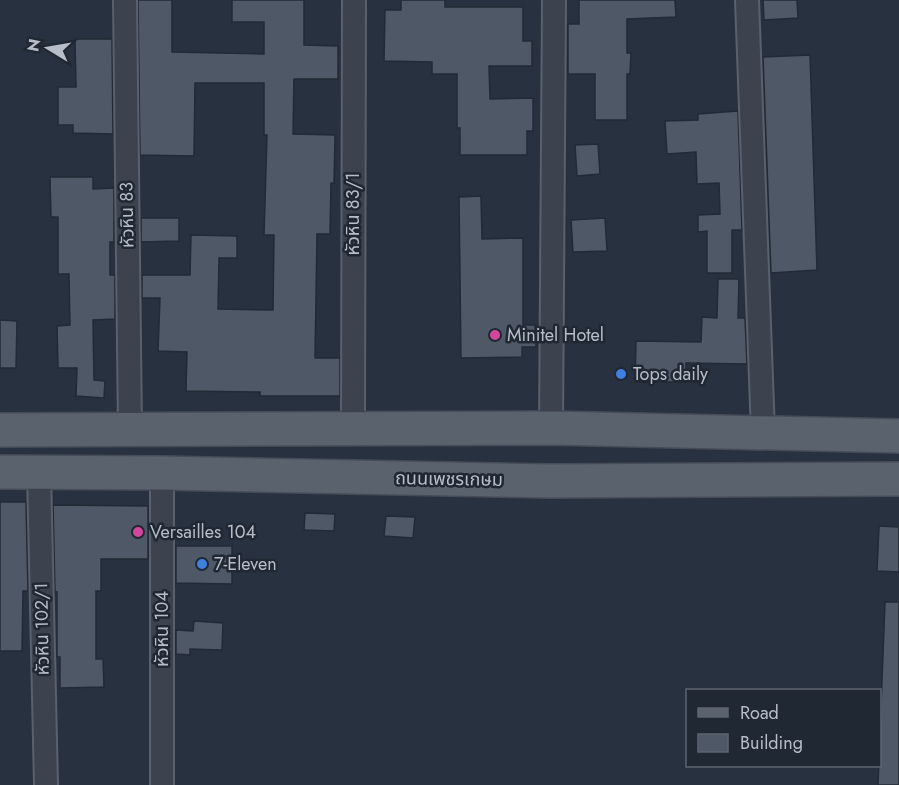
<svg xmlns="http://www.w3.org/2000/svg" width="899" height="785" font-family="Jost,'Noto Sans Thai',sans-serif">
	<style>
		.building { fill: #4e5867; stroke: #222a36; stroke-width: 1.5 }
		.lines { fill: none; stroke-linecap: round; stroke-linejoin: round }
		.street-casing { stroke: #59616c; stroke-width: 26 }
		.primary-casing { stroke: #454c58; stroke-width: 36 }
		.street { stroke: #3c434f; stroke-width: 22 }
		.primary { stroke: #5a626e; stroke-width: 33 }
		.hotel-dot { fill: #d1479c; stroke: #202834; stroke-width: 2 }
		.shop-dot { fill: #3f7fe0; stroke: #202834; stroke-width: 2 }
		.labels { text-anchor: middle; stroke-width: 5; stroke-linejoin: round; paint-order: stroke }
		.street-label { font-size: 18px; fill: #b8bec9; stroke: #202834 }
		.poi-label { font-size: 18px; fill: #b8bec9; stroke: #202834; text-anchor: start }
	</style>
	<rect width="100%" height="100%" fill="#28313f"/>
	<!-- building -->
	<g class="building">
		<path d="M 138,0 L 172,0 L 172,52 L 264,54 L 264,22 L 232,22 L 232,0 L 304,0 L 304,45 L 338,46 L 338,79 L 294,79 L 293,134 L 335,135 L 334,183 L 331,183 L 330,234 L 317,234 L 315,358 L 340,358 L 340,396 L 260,396 L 260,392 L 186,391 L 187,352 L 158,351 L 160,298 L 142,298 L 142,275 L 190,275 L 191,235 L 237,236 L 237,258 L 219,258 L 218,309 L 273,310 L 274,235 L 264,235 L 267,135 L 264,135 L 264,83 L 195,83 L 194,156 L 140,155 Z"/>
		<path d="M 401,0 L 445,0 L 445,7 L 523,7 L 523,41 L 532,41 L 532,66 L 489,66 L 490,99 L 533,98 L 533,131 L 527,131 L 527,155 L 460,155 L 460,128 L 457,128 L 457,74 L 432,74 L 432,62 L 384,61 L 385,10 L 401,10 Z"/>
		<path d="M 579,0 L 675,0 L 676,17 L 627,19 L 627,53 L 631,53 L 630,74 L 627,74 L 627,120 L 595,120 L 595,74 L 568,74 L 568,24 L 579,24 Z"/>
		<path d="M 763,0 L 797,0 L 798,18 L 764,20 Z"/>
		<path d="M 75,39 L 112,39 L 113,134 L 73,133 L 73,125 L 58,125 L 58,87 L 76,87 Z"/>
		<path d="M 810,55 L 817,270 L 771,273 L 763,57 Z"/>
		<path d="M 738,111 L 742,230 L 732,230 L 732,273 L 707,273 L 707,231 L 698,232 L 698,215 L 720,214 L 719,183 L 697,184 L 696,152 L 667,154 L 665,121 L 698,120 L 698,114 Z"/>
		<path d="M 598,144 L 600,174 L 577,176 L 575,145 Z"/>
		<path d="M 50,177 L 93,177 L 93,189 L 114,188 L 114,242 L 110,242 L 110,275 L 115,275 L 115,319 L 93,320 L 94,380 L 105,381 L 104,398 L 76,396 L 77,368 L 58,368 L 57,326 L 70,325 L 69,274 L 58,274 L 58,217 L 51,217 Z"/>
		<path d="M 481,196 L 482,239 L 523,238 L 523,325 L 535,325 L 536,347 L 522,347 L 522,357 L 461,358 L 459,197 Z"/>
		<path d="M 141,218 L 179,218 L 179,241 L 141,242 Z"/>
		<path d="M 605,218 L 607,251 L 573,252 L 571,220 Z"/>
		<path d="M 718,279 L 739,279 L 738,318 L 745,318 L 747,364 L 686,363 L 686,382 L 635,382 L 636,341 L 701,342 L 702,317 L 717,318 Z"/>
		<path d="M 0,320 L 17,321 L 16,368 L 0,368 Z"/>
		<path d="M 0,502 L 26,502 L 28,591 L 23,591 L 22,651 L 0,651 Z"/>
		<path d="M 53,505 L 148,506 L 148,559 L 101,559 L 101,591 L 96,591 L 96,659 L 103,659 L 104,687 L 60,688 L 60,657 L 57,657 L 57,592 L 55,592 Z"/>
		<path d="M 305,513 L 335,514 L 334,531 L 304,530 Z"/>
		<path d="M 386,516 L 415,517 L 413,538 L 384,536 Z"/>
		<path d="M 879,526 L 899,527 L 899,572 L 877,571 Z"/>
		<path d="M 176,546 L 232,546 L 232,584 L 176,583 Z"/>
		<path d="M 885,602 L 899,602 L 899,785 L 878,785 Z"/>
		<path d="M 194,621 L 223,623 L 222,650 L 190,649 L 190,655 L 176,654 L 176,630 L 193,631 Z"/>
	</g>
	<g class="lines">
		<!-- street casing -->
		<g class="street-casing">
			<g id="street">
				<path d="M 125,0 L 130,429"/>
				<path d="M 747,0 L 763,433"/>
				<path d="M 353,428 L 354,0"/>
				<path d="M 551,428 L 554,0"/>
				<path d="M 39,473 L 46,785"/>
				<path d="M 162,785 L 162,473"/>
			</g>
		</g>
		<!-- primary casing -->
		<g class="primary-casing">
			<g id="primary">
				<path d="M 0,430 L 551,428 L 899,436"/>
				<path d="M 0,472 L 162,473 L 550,481 L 899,479"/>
			</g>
		</g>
		<!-- street -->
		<use href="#street" class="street"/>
		<!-- primary -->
		<use href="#primary" class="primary"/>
	</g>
	<!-- markers -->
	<g class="hotel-dot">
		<circle cx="495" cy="335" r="6"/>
		<circle cx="138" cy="532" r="6"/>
	</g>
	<g class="shop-dot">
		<circle cx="621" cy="374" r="6"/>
		<circle cx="202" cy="564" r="6"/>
	</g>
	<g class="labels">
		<!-- street labels -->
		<g class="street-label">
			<text transform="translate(353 214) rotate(-90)" y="6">หัวหิน 83/1</text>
			<text transform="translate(127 215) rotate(-91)" y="6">หัวหิน 83</text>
			<text transform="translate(449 479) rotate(1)" y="6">ถนนเพชรเกษม</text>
			<text transform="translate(42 629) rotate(-91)" y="6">หัวหิน 102/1</text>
			<text transform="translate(162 629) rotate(-90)" y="6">หัวหิน 104</text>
		</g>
		<!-- poi labels -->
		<g class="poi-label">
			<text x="507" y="341">Minitel Hotel</text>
			<text x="633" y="380">Tops daily</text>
			<text x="150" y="538">Versailles 104</text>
			<text x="214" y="570">7-Eleven</text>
		</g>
	</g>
	<!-- legend -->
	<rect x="686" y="689" width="195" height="78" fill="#202834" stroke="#5d6470" stroke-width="1.5"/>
	<rect x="698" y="708" width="30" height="9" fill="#5a626e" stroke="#5d6470" stroke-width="1.5"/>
	<text x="740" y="719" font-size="18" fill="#b8bec9">Road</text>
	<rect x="698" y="734" width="30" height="18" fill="#4e5867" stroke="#5d6470" stroke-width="1.5"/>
	<text x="740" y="749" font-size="18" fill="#b8bec9">Building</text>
	<!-- north arrow -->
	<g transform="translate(48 48) rotate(281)" stroke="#202834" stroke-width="4.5" paint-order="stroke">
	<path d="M0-4.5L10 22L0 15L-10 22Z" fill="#b8bec9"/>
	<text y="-9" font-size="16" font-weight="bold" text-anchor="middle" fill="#b8bec9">N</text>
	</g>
</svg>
